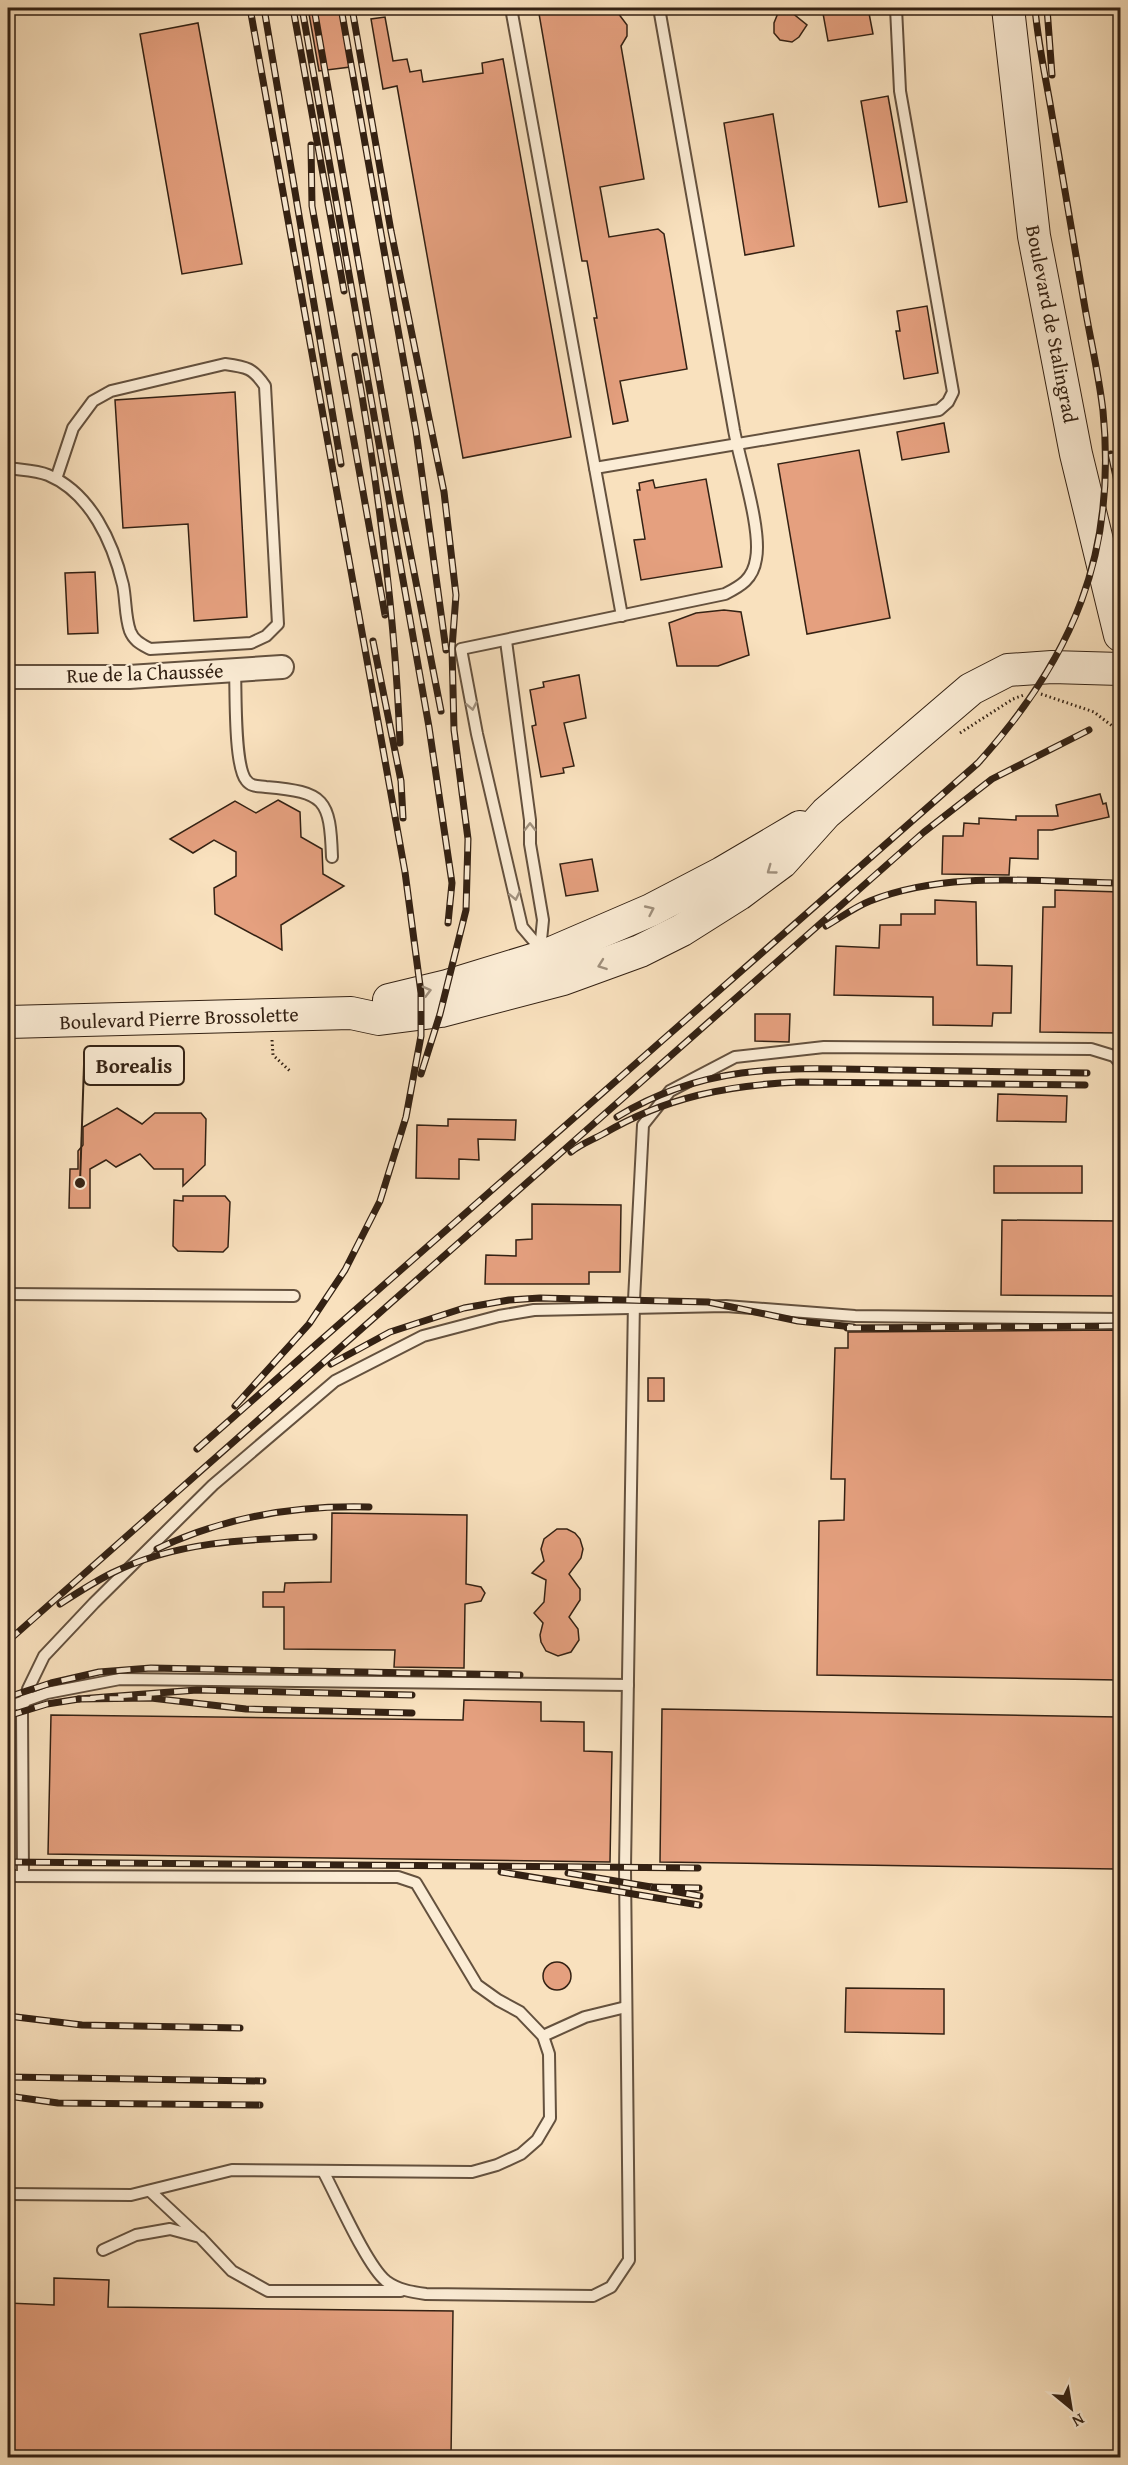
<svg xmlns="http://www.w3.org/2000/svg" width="1128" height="2465" font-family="'Gentium Book Plus',serif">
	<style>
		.building { fill: #e5a07f; stroke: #332113; stroke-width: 1.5 }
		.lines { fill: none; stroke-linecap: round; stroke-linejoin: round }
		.service-casing { stroke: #64513e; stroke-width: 14 }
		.minor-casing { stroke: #64513e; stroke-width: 26 }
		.secondary-casing { stroke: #332113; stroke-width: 34 }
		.path { stroke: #332113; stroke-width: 3; stroke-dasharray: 1.5 3; stroke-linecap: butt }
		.service { stroke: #fbecd5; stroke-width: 10 }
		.minor { stroke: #fbecd5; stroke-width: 22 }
		.secondary { stroke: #fbecd5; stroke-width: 32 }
		.rail-casing { stroke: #332113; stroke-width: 7 }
		.rail { stroke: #fbecd5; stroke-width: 4.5; stroke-dasharray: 14; stroke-linecap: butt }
		.oneway { stroke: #a1917e }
		.labels { text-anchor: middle; stroke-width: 4.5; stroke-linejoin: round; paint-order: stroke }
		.street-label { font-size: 20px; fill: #332113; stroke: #fbecd5 }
		.leader { fill: none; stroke: #332113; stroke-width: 2 }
		.callout-dot { fill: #332113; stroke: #fbecd5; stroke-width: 2 }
		.callout { fill: #fbecd5; stroke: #332113; stroke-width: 2 }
		.callout-label { font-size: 21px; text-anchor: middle; font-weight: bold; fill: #332113 }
	</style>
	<rect width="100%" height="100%" fill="#f9e1be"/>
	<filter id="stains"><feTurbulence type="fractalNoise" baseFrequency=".00333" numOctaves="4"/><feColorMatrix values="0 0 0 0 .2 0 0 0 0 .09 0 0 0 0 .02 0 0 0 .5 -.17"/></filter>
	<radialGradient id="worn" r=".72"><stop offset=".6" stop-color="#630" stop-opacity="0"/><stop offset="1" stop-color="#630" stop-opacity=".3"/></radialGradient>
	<!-- building -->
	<g class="building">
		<path d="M 538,8 L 597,8 L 598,11 L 618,13 L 627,25 L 627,36 L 621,46 L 644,179 L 600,187 L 609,237 L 658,229 L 664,234 L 687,369 L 620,381 L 628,421 L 613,424 L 594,318 L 597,318 L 587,261 L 582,261 Z"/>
		<path d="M 780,8 L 786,8 L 807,25 L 799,37 L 792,42 L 780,40 L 774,33 L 774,23 Z"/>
		<path d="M 822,8 L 868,8 L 873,34 L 828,41 Z"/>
		<path d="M 340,10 L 350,67 L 319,71 L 309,14 Z"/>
		<path d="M 385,17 L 393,61 L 407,59 L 410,72 L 421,70 L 423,82 L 483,73 L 482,63 L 503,59 L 571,437 L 463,458 L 397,86 L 383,89 L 371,19 Z"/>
		<path d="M 198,23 L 242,264 L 182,274 L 140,34 Z"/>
		<path d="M 888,96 L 907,202 L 879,207 L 861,101 Z"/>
		<path d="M 773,114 L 794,246 L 745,255 L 724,123 Z"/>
		<path d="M 927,306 L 938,373 L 904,379 L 896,331 L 900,331 L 897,311 Z"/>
		<path d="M 235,392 L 247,617 L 194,621 L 188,524 L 123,528 L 115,400 Z"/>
		<path d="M 944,423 L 949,452 L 902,460 L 897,432 Z"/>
		<path d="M 859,450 L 890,618 L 807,634 L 778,464 Z"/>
		<path d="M 706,479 L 722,567 L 641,580 L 634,540 L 645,539 L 637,490 L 640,490 L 639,483 L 653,480 L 655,488 Z"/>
		<path d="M 95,572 L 98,633 L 68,634 L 65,573 Z"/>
		<path d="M 724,610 L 741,612 L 749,655 L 718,666 L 677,666 L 669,623 L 696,613 Z"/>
		<path d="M 579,675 L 586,718 L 564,723 L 574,766 L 563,768 L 564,773 L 541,777 L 532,726 L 536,725 L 530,690 L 544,687 L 543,682 Z"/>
		<path d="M 1100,794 L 1103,804 L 1106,803 L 1109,817 L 1052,830 L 1038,830 L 1038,859 L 1010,858 L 1009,875 L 942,874 L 943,836 L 963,836 L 964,823 L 979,824 L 979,818 L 1016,820 L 1016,816 L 1058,816 L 1056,805 Z"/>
		<path d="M 278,800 L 300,812 L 301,837 L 322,849 L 323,874 L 344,886 L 281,925 L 282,950 L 215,914 L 214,888 L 236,876 L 236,852 L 214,840 L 193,853 L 170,839 L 235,801 L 256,813 Z"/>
		<path d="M 592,859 L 598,891 L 566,896 L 560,864 Z"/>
		<path d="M 1055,890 L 1120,892 L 1120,1033 L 1040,1032 L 1043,907 L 1055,907 Z"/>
		<path d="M 935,900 L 976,902 L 977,965 L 1012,966 L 1011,1013 L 993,1013 L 992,1026 L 933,1025 L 933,997 L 834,995 L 836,946 L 879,948 L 880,925 L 901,925 L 901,914 L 935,914 Z"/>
		<path d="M 755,1014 L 790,1014 L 789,1042 L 755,1041 Z"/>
		<path d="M 998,1094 L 1067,1096 L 1066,1122 L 997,1121 Z"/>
		<path d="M 117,1108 L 142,1124 L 155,1113 L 201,1113 L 206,1119 L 205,1165 L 183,1186 L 183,1169 L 154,1169 L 140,1154 L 116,1167 L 106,1160 L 90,1169 L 90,1208 L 69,1208 L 70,1169 L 78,1169 L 78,1151 L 83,1145 L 83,1127 Z"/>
		<path d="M 448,1119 L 516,1120 L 515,1140 L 478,1139 L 479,1160 L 459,1159 L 459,1179 L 416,1178 L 417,1125 L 448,1126 Z"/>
		<rect x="994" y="1166" width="88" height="27"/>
		<path d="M 183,1196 L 225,1196 L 230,1202 L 228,1247 L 223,1252 L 178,1251 L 173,1246 L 174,1200 L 183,1201 Z"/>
		<path d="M 532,1204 L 621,1205 L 620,1272 L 589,1272 L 589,1284 L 485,1284 L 486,1255 L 516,1256 L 516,1240 L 532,1239 Z"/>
		<path d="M 1002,1220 L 1120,1221 L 1120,1296 L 1001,1295 Z"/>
		<path d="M 1120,1330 L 1120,1490 L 1118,1490 L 1117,1526 L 1120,1526 L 1118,1680 L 817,1675 L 819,1521 L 844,1520 L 845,1479 L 831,1479 L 835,1348 L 848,1348 L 848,1332 Z"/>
		<rect x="648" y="1378" width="16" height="23"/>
		<path d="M 332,1513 L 467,1515 L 466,1584 L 481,1587 L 485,1593 L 481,1601 L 465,1604 L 464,1668 L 394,1667 L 395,1650 L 284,1649 L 284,1607 L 263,1607 L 263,1592 L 284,1592 L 285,1583 L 331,1582 Z"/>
		<path d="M 557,1529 L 567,1529 L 575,1533 L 580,1539 L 583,1549 L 581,1558 L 569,1574 L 580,1589 L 580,1600 L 569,1617 L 578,1629 L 579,1640 L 571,1652 L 558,1656 L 546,1651 L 541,1642 L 540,1635 L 543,1623 L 534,1613 L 544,1602 L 546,1580 L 532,1573 L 544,1561 L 541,1549 L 544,1539 Z"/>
		<path d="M 464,1700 L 541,1702 L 541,1721 L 584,1722 L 584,1751 L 612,1752 L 610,1862 L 48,1854 L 51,1715 L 463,1720 Z"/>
		<path d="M 662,1709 L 1118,1717 L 1115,1869 L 660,1862 Z"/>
		<circle cx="557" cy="1976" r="14"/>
		<path d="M 846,1988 L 944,1989 L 944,2034 L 845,2032 Z"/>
		<path d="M 54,2278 L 109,2280 L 108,2307 L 453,2311 L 451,2457 L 8,2457 L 8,2303 L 54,2305 Z"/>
	</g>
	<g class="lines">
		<!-- service casing -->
		<g class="service-casing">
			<g id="service">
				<path d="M 511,8 L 622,616"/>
				<path d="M 8,468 C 20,470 36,470 48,475 C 91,493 113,543 123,585 C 126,600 125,617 130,631 C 134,641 141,644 150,649 L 251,643 L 266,636 L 278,624 L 265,386 C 253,368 247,367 225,364 L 111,391 L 93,401 L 73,428 L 56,479"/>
				<path d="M 595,468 L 939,410 L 948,402 L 953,392 L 900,91 L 896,8"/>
				<path d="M 506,641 L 530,820 L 530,844 L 543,920 L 540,950"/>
				<path d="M 235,670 C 236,692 234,765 246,780 C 251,787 258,786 266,787 C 325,792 330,799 332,857"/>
				<path d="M 539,947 L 522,927 L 477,734 L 461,649 L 725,594 C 741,586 753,579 756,559 C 762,529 740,463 734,430 C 709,289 684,148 659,8"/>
				<path d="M 8,1294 L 294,1296"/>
				<path d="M 8,1707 L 47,1693 L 120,1679 L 628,1685"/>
				<path d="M 8,1876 L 398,1877 L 416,1883 L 477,1985 L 498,2000 L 520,2012 L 543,2036 L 549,2054 L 550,2118 L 537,2140 L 521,2154 L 497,2165 L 472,2172 L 232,2170 L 131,2195 L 8,2194"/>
				<path d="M 23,1876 L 22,1711 L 28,1689 L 44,1656 L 94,1603 L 213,1485 L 335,1381 L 423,1336 L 499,1316 L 534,1310 L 726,1306 L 855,1316 L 1120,1319"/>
				<path d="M 543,2036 L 585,2017 L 626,2007"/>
				<path d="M 323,2171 C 336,2195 367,2266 386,2281 C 398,2290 412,2292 426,2294 L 593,2296 L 611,2287 L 629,2260 L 625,1868 L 634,1300 L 643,1125 L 670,1091 L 735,1057 L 824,1047 L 1091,1049 L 1114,1056 L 1120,1063"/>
				<path d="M 150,2191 L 197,2235"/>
				<path d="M 103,2250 L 136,2235 L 170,2229 L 200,2237 L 232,2271 L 268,2291 L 401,2291"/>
			</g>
		</g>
		<!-- minor casing -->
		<g class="minor-casing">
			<path id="minor" d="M 8,677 L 129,677 L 282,667"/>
		</g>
		<!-- secondary casing -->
		<g class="secondary-casing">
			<g id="secondary">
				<path d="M 1008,8 L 1034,236 L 1076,454 L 1120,635"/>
				<path d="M 389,1000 L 447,986 L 542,957 L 651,910 L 722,873 L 800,827"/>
				<path d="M 8,1022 L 351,1013 L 379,1019 L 441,1011 L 563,979 L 640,951 L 682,930 L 739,894 L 782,862 L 826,813 L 971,689 L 1008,670 L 1052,667 L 1120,669"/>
			</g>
		</g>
		<!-- path -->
		<g class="path">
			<path d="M 1041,694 L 1094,712 L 1120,732"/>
			<path d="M 960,733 L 1013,699 L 1024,695"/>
			<path d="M 272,1040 L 273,1055 L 291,1072"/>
		</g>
		<!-- service -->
		<use href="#service" class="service"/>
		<!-- minor -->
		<use href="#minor" class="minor"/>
		<!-- secondary -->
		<use href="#secondary" class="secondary"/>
		<!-- rail casing -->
		<g class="rail-casing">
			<g id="rail">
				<path d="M 264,8 L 341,464"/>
				<path d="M 293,8 L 344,291"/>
				<path d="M 302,8 L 429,727 L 452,883 L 448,923"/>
				<path d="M 314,8 L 402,510 L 441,711"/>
				<path d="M 341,8 L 416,431 L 446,650"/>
				<path d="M 352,8 L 391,231 L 444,492 L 456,595 L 452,648 L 454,730 L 468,839 L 466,910 L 440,1014 L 421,1074"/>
				<path d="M 1047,8 L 1052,75"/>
				<path d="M 311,145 L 312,206 L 385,615"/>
				<path d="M 355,356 C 378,484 395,613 400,743"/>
				<path d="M 1111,454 L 1120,495"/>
				<path d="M 373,641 L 401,781 L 403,818"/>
				<path d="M 826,926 C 840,918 855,907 870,901 C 947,870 1039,882 1120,883"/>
				<path d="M 617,1117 C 709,1061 793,1068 896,1070 C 960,1071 1023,1072 1087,1073"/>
				<path d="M 571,1152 C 581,1144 592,1140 603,1134 C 666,1097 728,1085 800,1082 L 1085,1085"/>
				<path d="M 847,1328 L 1120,1326"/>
				<path d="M 331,1364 L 390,1332 L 464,1308 L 509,1300 L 540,1298 L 708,1302 L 798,1321 L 853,1327"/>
				<path d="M 235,1406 L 309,1324 L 345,1270 L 380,1201 L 406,1117 L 421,1036 L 421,993 L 405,872 L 250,8"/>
				<path d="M 197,1449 L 978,763 C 1073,658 1117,553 1103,411 C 1099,376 1091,342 1085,308 C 1074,244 1063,180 1052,115 C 1046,79 1038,44 1035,8"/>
				<path d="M 157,1549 C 224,1517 295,1505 369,1507"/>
				<path d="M 60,1604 C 77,1593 94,1582 112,1573 C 175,1542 245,1539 314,1537"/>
				<path d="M 8,1641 L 924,832 L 992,779 L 1089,730"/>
				<path d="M 412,1695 L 197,1690 L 79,1699 L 151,1698 L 246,1709 L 412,1713"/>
				<path d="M 8,1697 L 51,1683 L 99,1672 L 151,1668 L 520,1675"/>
				<path d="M 8,1716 L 47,1704 L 79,1699"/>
				<path d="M 8,1862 L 698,1868"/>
				<path d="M 501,1872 L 699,1905"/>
				<path d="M 568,1873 L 651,1887"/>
				<path d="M 699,1888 L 651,1887 L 700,1896"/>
				<path d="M 8,2016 L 82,2025 L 240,2028"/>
				<path d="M 8,2077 L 263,2081"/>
				<path d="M 8,2096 L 58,2103 L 260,2105"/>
			</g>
		</g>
		<!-- rail -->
		<use href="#rail" class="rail"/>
	</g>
	<!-- one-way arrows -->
	<defs><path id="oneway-chevron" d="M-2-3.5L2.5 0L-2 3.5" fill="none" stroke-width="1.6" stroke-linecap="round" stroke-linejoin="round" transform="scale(1.5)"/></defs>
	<g class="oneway">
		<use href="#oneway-chevron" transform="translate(472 706) rotate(79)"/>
		<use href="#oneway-chevron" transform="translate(530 827) rotate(-90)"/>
		<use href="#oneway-chevron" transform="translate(771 870) rotate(144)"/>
		<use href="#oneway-chevron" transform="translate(515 896) rotate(78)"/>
		<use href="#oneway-chevron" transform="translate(650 910) rotate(-25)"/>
		<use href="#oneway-chevron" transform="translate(602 965) rotate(160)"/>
		<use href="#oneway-chevron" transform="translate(427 991) rotate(-15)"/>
	</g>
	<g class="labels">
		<!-- street labels -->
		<g class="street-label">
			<text transform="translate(1052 324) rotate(79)" y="7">Boulevard de Stalingrad</text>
			<text transform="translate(145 673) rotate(-2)" y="7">Rue de la Chaussée</text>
			<text transform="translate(179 1018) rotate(-2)" y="7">Boulevard Pierre Brossolette</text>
		</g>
	</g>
	<!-- callouts -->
	<path class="leader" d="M80 1183L84 1065"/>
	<circle class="callout-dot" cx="80" cy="1183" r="6"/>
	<rect class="callout" x="84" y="1046" width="100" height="39" rx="6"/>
	<g class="callout-label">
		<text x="134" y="1073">Borealis</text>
	</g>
	<!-- margin -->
	<rect width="1128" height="2465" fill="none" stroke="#f9e1be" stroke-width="30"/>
	<rect x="9" y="9" width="1110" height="2447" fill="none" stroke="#332113" stroke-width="3"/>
	<rect x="15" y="15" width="1098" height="2435" fill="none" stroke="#332113" stroke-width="1.5"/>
	<!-- north arrow -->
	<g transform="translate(1071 2408) rotate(150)" stroke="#fbecd5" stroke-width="4.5" paint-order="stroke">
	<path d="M0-4.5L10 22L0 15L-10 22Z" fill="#332113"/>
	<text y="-9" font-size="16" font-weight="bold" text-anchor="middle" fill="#332113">N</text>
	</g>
	<rect width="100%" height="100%" filter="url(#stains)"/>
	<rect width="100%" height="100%" fill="url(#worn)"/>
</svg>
